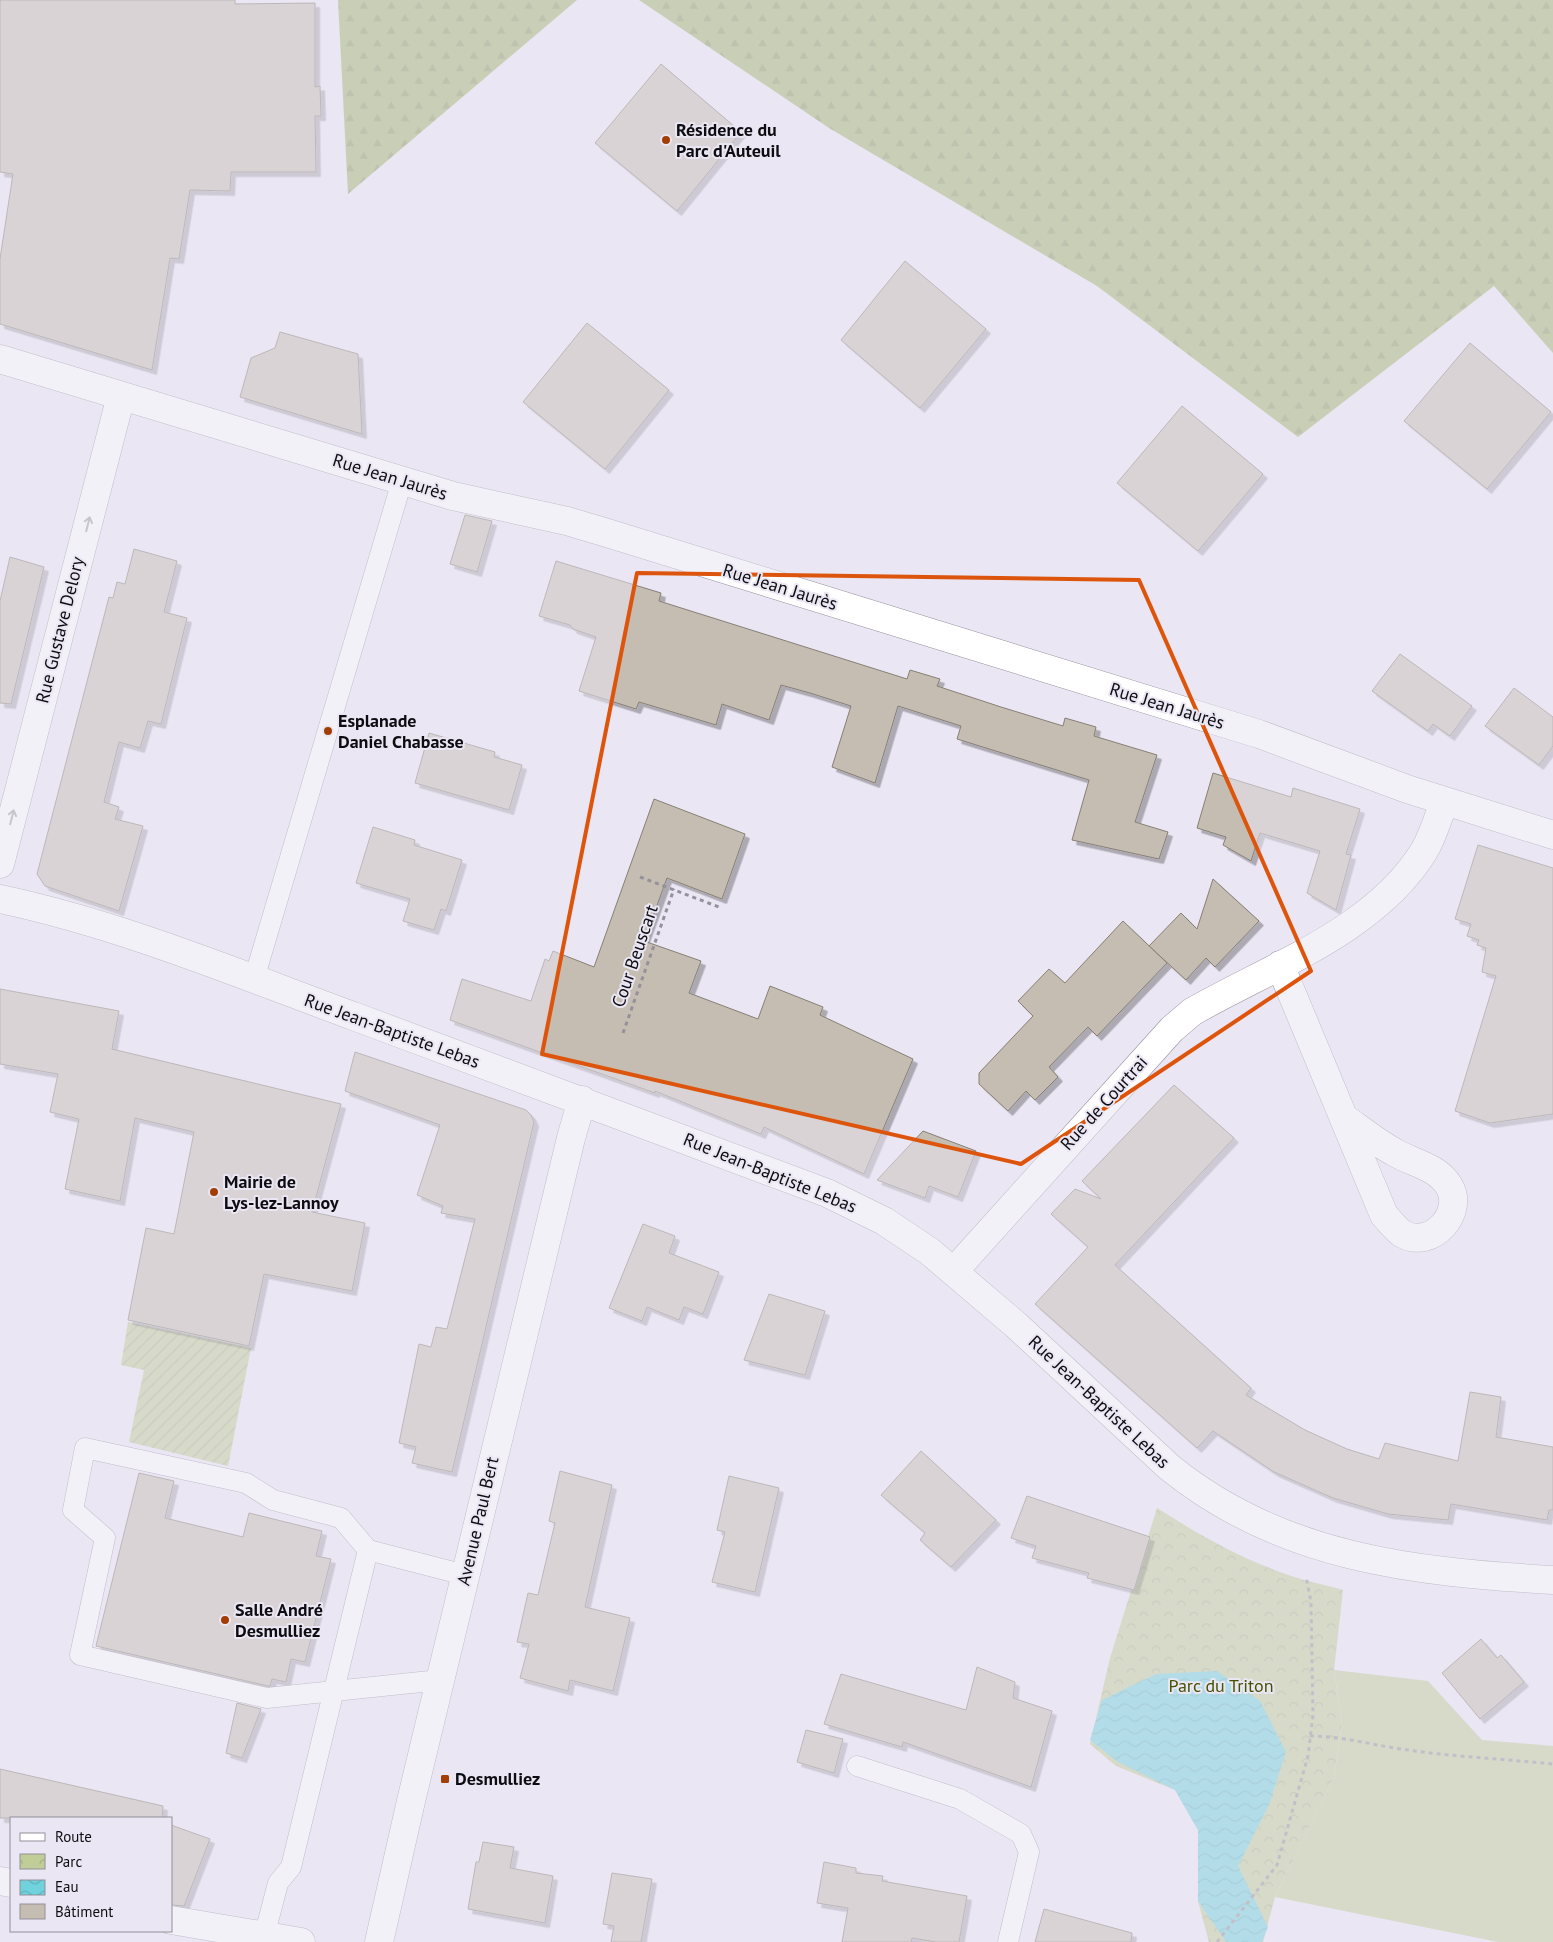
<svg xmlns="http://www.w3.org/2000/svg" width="1553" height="1942" font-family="'PT Sans',sans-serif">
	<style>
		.grass { fill: #c0cd98 }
		.forest { fill: url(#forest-firs) }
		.park { fill: url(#park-crowns) }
		.garden { fill: url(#garden-furrows) }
		.water { fill: url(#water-waves) }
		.building { fill: #c5bdb1; stroke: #867f74; filter: url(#shadow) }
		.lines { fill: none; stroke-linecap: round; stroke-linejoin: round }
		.service-casing { stroke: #928e9a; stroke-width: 21 }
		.minor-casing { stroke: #928e9a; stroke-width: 29 }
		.tertiary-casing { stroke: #928e9a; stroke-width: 29 }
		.path { stroke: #94919a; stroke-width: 3; stroke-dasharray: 4 4; stroke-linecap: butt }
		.service { stroke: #fff; stroke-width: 20 }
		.minor { stroke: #fff; stroke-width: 28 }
		.tertiary { stroke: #fff; stroke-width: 28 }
		.oneway { stroke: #9e9e9f }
		.marked { fill: none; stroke: #dd550c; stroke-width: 4; stroke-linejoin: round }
		.poi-dot { fill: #a23e05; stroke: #eae6f3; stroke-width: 2 }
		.labels { text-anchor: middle; stroke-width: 4; stroke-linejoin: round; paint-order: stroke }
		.poi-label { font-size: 18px; font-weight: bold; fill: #0d0c10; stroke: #eae6f3; text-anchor: start }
		.street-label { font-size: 18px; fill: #0d0c10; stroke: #eae6f3 }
		.park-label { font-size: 18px; fill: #455200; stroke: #eae6f3 }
	</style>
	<defs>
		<pattern id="forest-firs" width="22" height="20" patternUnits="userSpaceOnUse" patternTransform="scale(1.25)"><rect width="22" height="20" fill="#a3b36f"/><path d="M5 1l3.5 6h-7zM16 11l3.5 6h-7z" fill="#8b995f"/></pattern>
		<pattern id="park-crowns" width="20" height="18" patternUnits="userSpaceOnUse" patternTransform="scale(1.25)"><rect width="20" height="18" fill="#c0cd98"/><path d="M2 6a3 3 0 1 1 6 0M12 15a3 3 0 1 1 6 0" fill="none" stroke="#a4af82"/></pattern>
		<pattern id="garden-furrows" width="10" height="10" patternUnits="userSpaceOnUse" patternTransform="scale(1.25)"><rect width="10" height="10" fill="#c0cd98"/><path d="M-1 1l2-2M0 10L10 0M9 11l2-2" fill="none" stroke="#a4af82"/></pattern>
		<pattern id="water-waves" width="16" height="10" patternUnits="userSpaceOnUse" patternTransform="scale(1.25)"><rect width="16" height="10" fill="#6fd2dc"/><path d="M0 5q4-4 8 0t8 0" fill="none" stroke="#5fb3bc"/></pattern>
		<filter id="shadow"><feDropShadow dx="4.5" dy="4.5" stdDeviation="0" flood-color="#0004"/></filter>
	</defs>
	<rect width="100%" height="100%" fill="#eae6f3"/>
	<!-- grass -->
	<path class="grass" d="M 1334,1670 L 1428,1681 L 1482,1740 L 1553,1746 L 1553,1942 L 1498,1942 L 1275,1897 L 1334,1777 L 1342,1724 Z"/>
	<!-- forest -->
	<g class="forest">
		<path d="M 338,0 L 577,0 L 348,194 Z"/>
		<path d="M 639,0 L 1553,0 L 1553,353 L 1494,286 L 1298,437 L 1097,286 L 829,128 Z"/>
	</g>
	<!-- park -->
	<path class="park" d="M 1157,1508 C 1196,1533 1236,1556 1280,1572 C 1300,1580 1322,1584 1343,1590 L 1334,1670 L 1342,1724 L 1334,1777 L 1275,1897 L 1263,1942 L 1209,1942 L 1198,1901 L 1198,1830 L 1175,1790 L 1116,1766 L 1090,1744 L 1110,1658 Z"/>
	<!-- garden -->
	<path class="garden" d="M 128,1322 L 251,1348 L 228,1466 L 129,1442 L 144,1370 L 121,1365 Z"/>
	<!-- water -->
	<path class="water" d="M 1217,1671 L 1260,1701 L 1286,1752 L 1269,1805 L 1238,1866 L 1268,1927 L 1262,1942 L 1226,1942 L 1198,1901 L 1198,1830 L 1175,1790 L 1118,1762 L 1090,1740 L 1102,1700 L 1156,1674 Z"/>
	<!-- building -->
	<g class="building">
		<path d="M 0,0 L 235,0 L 235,4 L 315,3 L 315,87 L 320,86 L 321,116 L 315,116 L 316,172 L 231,172 L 230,191 L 190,190 L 179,259 L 170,258 L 152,370 L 0,324 L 0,259 L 13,174 L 0,172 Z"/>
		<path d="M 661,64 L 741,132 L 677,211 L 595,143 Z"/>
		<path d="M 905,261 L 986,329 L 920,408 L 841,340 Z"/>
		<path d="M 587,323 L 669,390 L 605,469 L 523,402 Z"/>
		<path d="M 280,332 L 358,354 L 362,434 L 240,397 L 251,358 L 275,348 Z"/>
		<path d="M 1470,343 L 1551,412 L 1487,489 L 1404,421 Z"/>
		<path d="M 1182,406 L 1263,474 L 1198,551 L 1117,483 Z"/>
		<path d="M 465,515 L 492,521 L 477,572 L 450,564 Z"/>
		<path d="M 134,549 L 177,561 L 164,612 L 187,618 L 161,724 L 148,721 L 140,748 L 119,742 L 104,802 L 119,807 L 115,819 L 143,826 L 119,911 L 45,886 L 37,874 L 109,597 L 113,598 L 117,582 L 125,584 Z"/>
		<path d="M 10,557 L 44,567 L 11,704 L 0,703 L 0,601 Z"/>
		<path d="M 556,561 L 661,593 L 659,601 L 907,679 L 910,670 L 940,679 L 937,686 L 1001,707 L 1063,726 L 1065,718 L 1096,727 L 1094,736 L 1157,755 L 1135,822 L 1168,832 L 1159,859 L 1072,840 L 1089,780 L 957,739 L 961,726 L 898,706 L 875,783 L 832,767 L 851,706 L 810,693 L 781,685 L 769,720 L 722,704 L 716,725 L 639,702 L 636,709 L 579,691 L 596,637 L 573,629 L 570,625 L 539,616 Z"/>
		<path d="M 1400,654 L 1472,706 L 1450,736 L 1433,724 L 1428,731 L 1372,691 Z"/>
		<path d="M 1514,688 L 1553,717 L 1553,746 L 1539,765 L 1485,726 Z"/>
		<path d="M 429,733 L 495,752 L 494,757 L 522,765 L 509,810 L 415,783 Z"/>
		<path d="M 1213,773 L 1291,797 L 1293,788 L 1360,809 L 1346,854 L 1351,855 L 1336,910 L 1307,893 L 1320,851 L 1260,833 L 1251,861 L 1223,845 L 1226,837 L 1197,828 Z"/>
		<path d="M 654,799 L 745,834 L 722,899 L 667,878 L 644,941 L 701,961 L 689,993 L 758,1019 L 770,986 L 823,1007 L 820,1015 L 913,1059 L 864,1174 L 764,1127 L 761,1134 L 655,1091 L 655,1093 L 450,1020 L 462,979 L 531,1001 L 545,959 L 549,961 L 553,951 L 594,967 Z"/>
		<path d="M 373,827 L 415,840 L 414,845 L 462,860 L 446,911 L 441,909 L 434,930 L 403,921 L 410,899 L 356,883 Z"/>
		<path d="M 1478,845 L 1553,868 L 1553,1114 L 1490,1123 L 1455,1111 L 1496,976 L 1482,972 L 1486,948 L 1477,945 L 1479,940 L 1467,936 L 1471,924 L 1455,919 Z"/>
		<path d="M 1213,879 L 1259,921 L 1215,967 L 1206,958 L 1186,980 L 1149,946 L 1181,913 L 1197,929 Z"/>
		<path d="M 1123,921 L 1167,963 L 1097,1036 L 1088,1027 L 1049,1067 L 1058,1077 L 1035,1100 L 1026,1091 L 1008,1111 L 979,1084 L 979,1073 L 1033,1016 L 1018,1001 L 1049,969 L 1065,983 Z"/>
		<path d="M 0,989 L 119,1011 L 112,1049 L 341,1104 L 312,1212 L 365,1223 L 352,1291 L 264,1274 L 249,1346 L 128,1320 L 146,1228 L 174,1234 L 194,1132 L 135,1118 L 120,1201 L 65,1189 L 79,1119 L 50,1112 L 58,1074 L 0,1064 Z"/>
		<path d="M 355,1052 L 526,1110 L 531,1115 L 534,1122 L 452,1472 L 412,1463 L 416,1447 L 399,1443 L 419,1344 L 431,1347 L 436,1327 L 447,1329 L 475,1219 L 441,1213 L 443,1206 L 417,1195 L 440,1125 L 345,1091 Z"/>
		<path d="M 1174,1085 L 1234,1138 L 1115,1265 L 1251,1388 L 1246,1395 L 1305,1430 L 1347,1449 L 1379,1459 L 1385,1443 L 1458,1461 L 1470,1392 L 1501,1397 L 1496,1437 L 1553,1447 L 1553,1510 L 1549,1510 L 1547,1520 L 1451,1504 L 1448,1520 L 1388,1514 L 1333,1498 L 1274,1472 L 1213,1431 L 1197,1448 L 1035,1304 L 1088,1247 L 1051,1214 L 1075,1189 L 1101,1199 L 1082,1181 Z"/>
		<path d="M 923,1131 L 976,1151 L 958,1197 L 929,1186 L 925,1198 L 877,1180 Z"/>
		<path d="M 643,1224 L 675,1236 L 669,1253 L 719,1272 L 703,1314 L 684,1307 L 679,1320 L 647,1307 L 642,1321 L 609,1308 Z"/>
		<path d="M 769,1294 L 825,1311 L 805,1375 L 744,1360 Z"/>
		<path d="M 921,1451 L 996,1520 L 951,1567 L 920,1540 L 925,1533 L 881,1495 Z"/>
		<path d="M 560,1471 L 612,1485 L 585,1607 L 630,1618 L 613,1691 L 570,1680 L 568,1691 L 520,1678 L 529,1644 L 517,1642 L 528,1593 L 538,1595 L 555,1523 L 549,1521 Z"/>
		<path d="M 139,1473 L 174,1481 L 165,1518 L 243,1537 L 249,1513 L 322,1531 L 316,1556 L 331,1559 L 305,1662 L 291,1659 L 286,1682 L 272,1679 L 270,1686 L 268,1686 L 96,1646 Z"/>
		<path d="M 729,1476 L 779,1488 L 755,1592 L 712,1582 L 725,1532 L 717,1530 Z"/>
		<path d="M 1027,1496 L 1150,1537 L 1134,1590 L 1087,1578 L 1089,1573 L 1032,1558 L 1036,1546 L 1011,1538 Z"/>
		<path d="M 1481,1639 L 1497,1658 L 1501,1655 L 1524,1682 L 1480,1719 L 1442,1673 Z"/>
		<path d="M 977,1667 L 1015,1682 L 1013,1698 L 1052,1711 L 1031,1787 L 903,1742 L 902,1747 L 824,1724 L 841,1674 L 966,1710 Z"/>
		<path d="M 237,1703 L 261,1709 L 242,1758 L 226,1753 Z"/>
		<path d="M 806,1730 L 843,1739 L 834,1773 L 797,1762 Z"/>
		<path d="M 0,1769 L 163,1806 L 162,1818 L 0,1818 Z"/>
		<path d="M 171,1825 L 210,1839 L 184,1906 L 171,1905 Z"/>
		<path d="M 483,1842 L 514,1847 L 510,1868 L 553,1876 L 545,1923 L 468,1909 L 476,1862 L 479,1862 Z"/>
		<path d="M 824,1862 L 856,1868 L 856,1873 L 883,1876 L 882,1881 L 967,1896 L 959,1942 L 936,1942 L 912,1938 L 911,1942 L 842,1942 L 848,1908 L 817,1903 Z"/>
		<path d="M 612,1873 L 652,1879 L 641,1942 L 611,1942 L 614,1926 L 603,1924 Z"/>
		<path d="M 1044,1909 L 1132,1933 L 1131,1942 L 1035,1942 Z"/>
	</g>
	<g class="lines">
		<!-- service casing -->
		<g class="service-casing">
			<g id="service">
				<path d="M 254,979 L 402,481"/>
				<path d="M 368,1550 L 341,1518 L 273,1500 L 246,1483 L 85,1448 L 73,1510 L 105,1538 L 80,1655 L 267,1698 L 440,1680"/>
				<path d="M 857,1766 L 960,1799 L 1021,1834 L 1029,1852 L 1008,1942"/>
				<path d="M 264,1937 L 278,1883 L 291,1867 L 368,1550 L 465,1575"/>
			</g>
		</g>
		<!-- minor casing -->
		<g class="minor-casing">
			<g id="minor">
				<path d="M 0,359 L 453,496 L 567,521 L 604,532 L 1259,734 L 1407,789 L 1553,835"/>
				<path d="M 0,864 L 121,396"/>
				<path d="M 1280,965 L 1384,1215 C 1390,1221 1396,1230 1403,1234 C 1432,1250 1465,1212 1449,1186 C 1437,1166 1412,1163 1394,1152 C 1376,1142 1360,1129 1343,1117"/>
				<path d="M 954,1271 L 1172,1029 L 1192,1012 C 1270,967 1375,931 1424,851 C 1433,836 1438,818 1444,802"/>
				<path d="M 0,1881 L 11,1883"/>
				<path d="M 171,1920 L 301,1942"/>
				<path d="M 379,1942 L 411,1801 L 571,1138 L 582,1100"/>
			</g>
		</g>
		<!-- tertiary casing -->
		<g class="tertiary-casing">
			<path id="tertiary" d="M 0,899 C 122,925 239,974 356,1017 C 513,1076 670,1134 827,1193 L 884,1221 L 929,1251 L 1016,1325 L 1169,1467 C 1281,1558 1414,1572 1553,1580"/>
		</g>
		<!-- path -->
		<g class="path">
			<path d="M 640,877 L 719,907"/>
			<path d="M 623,1033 L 674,889"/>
			<path d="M 1310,1736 C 1343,1736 1376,1746 1408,1750 C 1456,1757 1505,1759 1553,1764"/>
			<path d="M 1217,1942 L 1277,1865 L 1308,1756 L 1313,1715 L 1311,1602 L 1306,1577"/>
		</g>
		<!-- service -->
		<use href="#service" class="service"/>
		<!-- minor -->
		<use href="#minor" class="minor"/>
		<!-- tertiary -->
		<use href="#tertiary" class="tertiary"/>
	</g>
	<!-- one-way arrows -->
	<defs><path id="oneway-shaft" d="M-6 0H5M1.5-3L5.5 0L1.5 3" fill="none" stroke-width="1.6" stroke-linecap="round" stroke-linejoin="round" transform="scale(1.25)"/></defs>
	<g class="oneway">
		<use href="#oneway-shaft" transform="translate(88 524) rotate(-76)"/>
		<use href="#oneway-shaft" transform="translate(12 817) rotate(-76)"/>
	</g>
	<!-- marked area -->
	<path d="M0 0H1553V1942H0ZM 637,573 L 1139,580 L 1311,971 L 1021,1164 L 542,1054 Z" fill="#eae6f3" fill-opacity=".55" fill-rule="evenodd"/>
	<path class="marked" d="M 637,573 L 1139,580 L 1311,971 L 1021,1164 L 542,1054 Z"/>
	<!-- markers -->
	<g class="poi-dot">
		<circle cx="666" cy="140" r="5"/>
		<circle cx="328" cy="731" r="5"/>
		<circle cx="214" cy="1192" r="5"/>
		<circle cx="225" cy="1620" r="5"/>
		<rect x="440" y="1774" width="10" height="10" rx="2.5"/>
	</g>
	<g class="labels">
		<!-- poi labels -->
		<g class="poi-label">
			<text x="676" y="136">Résidence du<tspan x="676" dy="21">Parc d'Auteuil</tspan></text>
			<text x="338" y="727">Esplanade<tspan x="338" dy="21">Daniel Chabasse</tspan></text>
			<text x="224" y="1188">Mairie de<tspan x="224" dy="21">Lys-lez-Lannoy</tspan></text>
			<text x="235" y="1616">Salle André<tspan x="235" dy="21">Desmulliez</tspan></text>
			<text x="455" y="1785">Desmulliez</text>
		</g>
		<!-- street labels -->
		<g class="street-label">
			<text transform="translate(390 477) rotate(17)" y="6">Rue Jean Jaurès</text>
			<text transform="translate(780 587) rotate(17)" y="6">Rue Jean Jaurès</text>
			<text transform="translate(60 630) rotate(-76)" y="6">Rue Gustave Delory</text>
			<text transform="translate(1167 706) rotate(17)" y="6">Rue Jean Jaurès</text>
			<text transform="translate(635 956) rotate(-71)" y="6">Cour Beuscart</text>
			<text transform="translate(392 1031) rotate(20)" y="6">Rue Jean-Baptiste Lebas</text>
			<text transform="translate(1104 1103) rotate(-48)" y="6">Rue de Courtrai</text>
			<text transform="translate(770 1173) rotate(22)" y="6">Rue Jean-Baptiste Lebas</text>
			<text transform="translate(1099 1402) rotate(43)" y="6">Rue Jean-Baptiste Lebas</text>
			<text transform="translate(478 1521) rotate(-77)" y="6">Avenue Paul Bert</text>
		</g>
		<!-- park labels -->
		<g class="park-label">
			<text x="1221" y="1692">Parc du Triton</text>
		</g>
	</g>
	<!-- legend -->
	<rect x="10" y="1817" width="162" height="115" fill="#eae6f3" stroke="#928f98"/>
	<rect x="20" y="1833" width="25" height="8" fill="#ffffff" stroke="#928f98"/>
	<text x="55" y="1842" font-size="15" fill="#0d0c10">Route</text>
	<rect x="20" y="1854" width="25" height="15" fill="url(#park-crowns)" stroke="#928f98"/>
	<text x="55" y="1867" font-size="15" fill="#0d0c10">Parc</text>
	<rect x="20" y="1880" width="25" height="15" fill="url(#water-waves)" stroke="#928f98"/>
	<text x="55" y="1892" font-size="15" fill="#0d0c10">Eau</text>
	<rect x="20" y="1904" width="25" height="15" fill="#c5bdb1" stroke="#928f98"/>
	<text x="55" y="1917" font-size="15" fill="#0d0c10">Bâtiment</text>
</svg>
